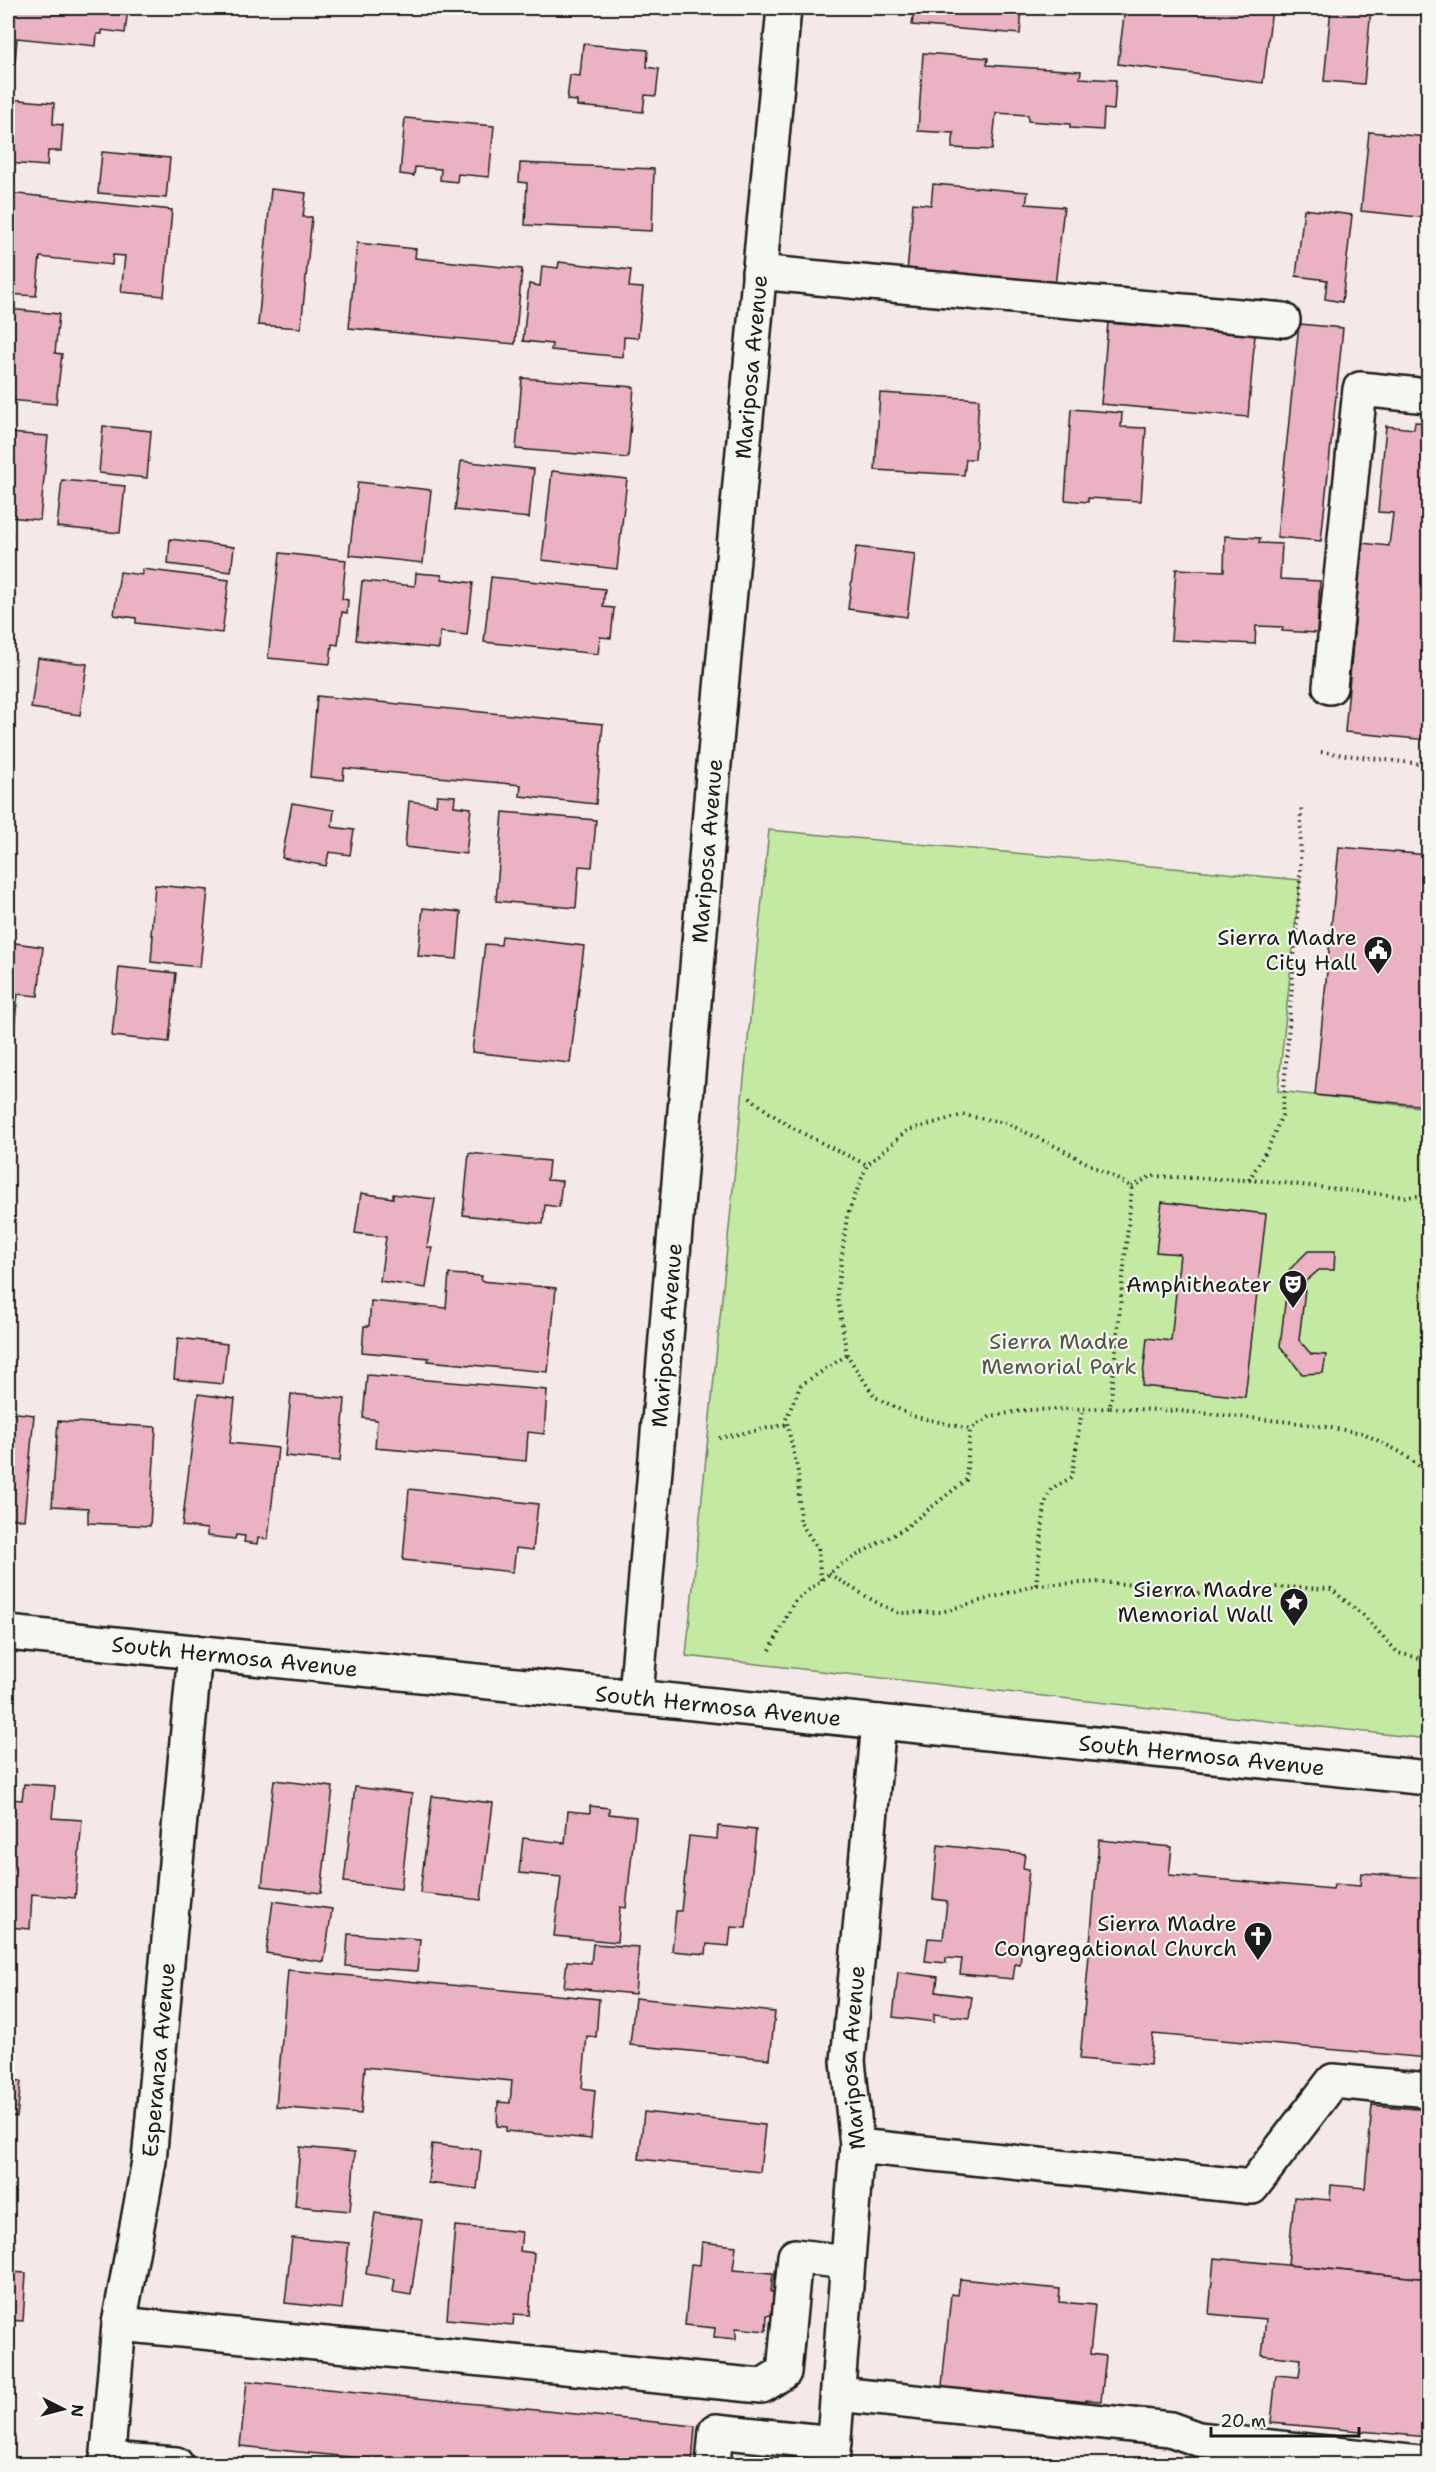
<svg xmlns="http://www.w3.org/2000/svg" width="1436" height="2472" font-family="'Shantell Sans',sans-serif">
	<style>
		.green { fill: #c4e9a3; stroke: #708260; stroke-width: 1.5 }
		.building { fill: #ebb2c3; stroke: #1c1c1c; stroke-width: 1.5 }
		.lines { fill: none; stroke-linecap: round; stroke-linejoin: round }
		.minor-casing { stroke: #1c1c1c; stroke-width: 38 }
		.path { stroke: #1c1c1c; stroke-width: 4; stroke-dasharray: 1.5 4.5; stroke-linecap: butt }
		.minor { stroke: #f6f6f2; stroke-width: 33 }
		.labels { text-anchor: middle; stroke-width: 4.5; stroke-linejoin: round; paint-order: stroke }
		.street-label { font-size: 22px; fill: #1c1c1c; stroke: #f6f6f2 }
		.poi-label { font-size: 22px; fill: #1c1c1c; stroke: #f6f6f2; text-anchor: end }
		.park-label { font-size: 22px; fill: #4e5a44; stroke: #f6f6f2 }
	</style>
	<rect width="100%" height="100%" fill="#f4e8e9"/>
	<filter id="ink" filterUnits="userSpaceOnUse"><feTurbulence type="fractalNoise" baseFrequency=".0167" numOctaves="2"/><feDisplacementMap in="SourceGraphic" scale="12" xChannelSelector="R" yChannelSelector="G"/><feConvolveMatrix kernelMatrix="1 2 1 2 8 2 1 2 1" color-interpolation-filters="sRGB"/></filter>
	<g filter="url(#ink)">
		<!-- green -->
		<path class="green" d="M 769,830 L 1300,880 L 1278,1091 L 1428,1108 L 1428,1739 L 686,1656 Z"/>
		<!-- building -->
		<g class="building">
			<path d="M 8,8 L 128,8 L 125,33 L 102,30 L 102,34 L 97,34 L 96,46 L 17,38 L 15,62 L 8,61 Z"/>
			<path d="M 914,8 L 1022,8 L 1020,34 L 912,25 Z"/>
			<path d="M 1125,8 L 1272,8 L 1263,83 L 1118,64 Z"/>
			<path d="M 1331,8 L 1371,8 L 1364,84 L 1324,81 Z"/>
			<path d="M 583,44 L 648,50 L 647,67 L 659,69 L 656,96 L 645,95 L 643,112 L 577,106 L 577,101 L 567,100 L 570,75 L 580,76 Z"/>
			<path d="M 923,53 L 988,58 L 987,65 L 1081,71 L 1080,78 L 1116,80 L 1114,110 L 1104,109 L 1103,130 L 1070,128 L 1070,124 L 1028,121 L 1028,115 L 996,113 L 992,150 L 952,148 L 954,133 L 918,131 Z"/>
			<path d="M 8,99 L 54,103 L 53,124 L 63,125 L 61,151 L 48,151 L 47,166 L 8,163 Z"/>
			<path d="M 405,118 L 494,126 L 489,177 L 458,174 L 457,182 L 440,180 L 441,169 L 415,167 L 414,176 L 400,174 Z"/>
			<path d="M 1369,132 L 1428,137 L 1428,218 L 1361,211 Z"/>
			<path d="M 102,152 L 170,158 L 166,198 L 98,193 Z"/>
			<path d="M 520,163 L 654,169 L 652,231 L 525,225 L 527,183 L 519,182 Z"/>
			<path d="M 933,184 L 1028,192 L 1026,204 L 1064,207 L 1055,286 L 907,273 L 913,203 L 931,205 Z"/>
			<path d="M 271,189 L 306,193 L 303,217 L 312,217 L 301,328 L 258,325 Z"/>
			<path d="M 8,193 L 172,210 L 164,296 L 121,292 L 125,256 L 113,255 L 112,265 L 40,257 L 36,296 L 8,294 Z"/>
			<path d="M 1304,209 L 1352,215 L 1342,302 L 1325,299 L 1327,280 L 1296,276 Z"/>
			<path d="M 357,243 L 416,249 L 415,258 L 522,269 L 515,344 L 349,328 Z"/>
			<path d="M 559,262 L 631,270 L 629,287 L 643,288 L 638,338 L 624,337 L 623,357 L 551,350 L 552,344 L 523,341 L 529,284 L 540,286 L 542,266 L 558,268 Z"/>
			<path d="M 8,309 L 59,314 L 55,353 L 62,354 L 56,404 L 8,400 L 8,405 Z"/>
			<path d="M 1108,323 L 1255,335 L 1248,417 L 1101,404 Z"/>
			<path d="M 1299,324 L 1343,328 L 1321,541 L 1277,537 Z"/>
			<path d="M 522,378 L 634,387 L 628,458 L 516,449 Z"/>
			<path d="M 880,393 L 979,399 L 975,459 L 966,459 L 964,475 L 875,470 Z"/>
			<path d="M 1071,409 L 1122,413 L 1121,427 L 1146,428 L 1141,501 L 1088,498 L 1088,502 L 1065,500 Z"/>
			<path d="M 1415,422 L 1428,423 L 1428,740 L 1345,732 L 1362,543 L 1389,546 L 1393,513 L 1378,512 L 1386,426 L 1414,429 Z"/>
			<path d="M 103,426 L 151,431 L 147,478 L 99,473 Z"/>
			<path d="M 8,433 L 48,436 L 40,520 L 8,517 Z"/>
			<path d="M 461,461 L 534,469 L 529,518 L 455,510 Z"/>
			<path d="M 552,471 L 627,479 L 617,569 L 542,560 Z"/>
			<path d="M 62,480 L 125,486 L 120,533 L 57,527 Z"/>
			<path d="M 358,482 L 431,490 L 423,563 L 349,555 Z"/>
			<path d="M 8,532 L 12,533 L 8,579 Z"/>
			<path d="M 1225,536 L 1260,538 L 1259,543 L 1282,544 L 1280,579 L 1320,581 L 1317,633 L 1282,631 L 1283,627 L 1256,626 L 1255,644 L 1171,640 L 1176,569 L 1224,571 Z"/>
			<path d="M 170,539 L 234,547 L 231,572 L 168,564 Z"/>
			<path d="M 856,547 L 915,554 L 907,617 L 848,609 Z"/>
			<path d="M 280,553 L 346,560 L 342,599 L 348,600 L 347,613 L 342,612 L 338,645 L 332,644 L 330,664 L 268,658 Z"/>
			<path d="M 142,569 L 229,580 L 222,633 L 136,623 L 136,618 L 114,615 L 120,572 L 142,575 Z"/>
			<path d="M 416,573 L 442,575 L 442,579 L 473,583 L 467,635 L 440,632 L 439,649 L 356,640 L 362,581 L 415,586 Z"/>
			<path d="M 491,577 L 605,589 L 603,607 L 614,608 L 611,638 L 600,637 L 598,654 L 484,642 Z"/>
			<path d="M 38,658 L 87,664 L 80,715 L 31,708 Z"/>
			<path d="M 317,696 L 603,724 L 596,804 L 520,796 L 521,785 L 344,768 L 343,780 L 310,777 Z"/>
			<path d="M 437,795 L 455,796 L 454,806 L 471,808 L 466,854 L 405,847 L 409,801 L 436,805 Z"/>
			<path d="M 292,803 L 334,810 L 332,827 L 354,830 L 350,855 L 329,852 L 326,866 L 282,858 Z"/>
			<path d="M 503,812 L 596,820 L 592,867 L 579,866 L 576,908 L 496,901 Z"/>
			<path d="M 1339,847 L 1428,855 L 1428,1106 L 1315,1095 Z"/>
			<path d="M 155,885 L 208,890 L 200,967 L 151,962 L 153,935 L 151,935 Z"/>
			<path d="M 423,908 L 461,912 L 457,959 L 418,956 Z"/>
			<path d="M 502,936 L 584,946 L 570,1063 L 472,1052 L 485,944 L 501,945 Z"/>
			<path d="M 8,942 L 43,947 L 38,996 L 18,994 L 13,1037 L 8,1036 Z"/>
			<path d="M 119,967 L 176,973 L 169,1042 L 112,1036 Z"/>
			<path d="M 469,1153 L 549,1161 L 547,1180 L 562,1181 L 559,1207 L 545,1205 L 543,1224 L 463,1215 Z"/>
			<path d="M 361,1193 L 393,1198 L 393,1194 L 435,1199 L 427,1247 L 432,1248 L 426,1288 L 380,1281 L 386,1237 L 355,1233 Z"/>
			<path d="M 1162,1202 L 1266,1214 L 1245,1397 L 1142,1386 L 1147,1338 L 1171,1341 L 1180,1254 L 1156,1252 Z"/>
			<path d="M 1308,1251 L 1335,1251 L 1334,1270 L 1319,1270 L 1306,1281 L 1299,1340 L 1311,1354 L 1326,1355 L 1323,1373 L 1302,1374 L 1280,1346 L 1289,1270 Z"/>
			<path d="M 449,1274 L 482,1276 L 481,1281 L 556,1288 L 548,1372 L 428,1361 L 429,1358 L 362,1352 L 364,1326 L 369,1326 L 371,1301 L 446,1308 Z"/>
			<path d="M 178,1338 L 227,1344 L 223,1384 L 174,1379 Z"/>
			<path d="M 367,1375 L 547,1390 L 544,1434 L 528,1432 L 526,1461 L 375,1448 L 377,1420 L 363,1418 Z"/>
			<path d="M 198,1394 L 235,1399 L 230,1443 L 278,1448 L 268,1539 L 258,1538 L 257,1544 L 244,1542 L 245,1536 L 236,1535 L 235,1539 L 207,1536 L 207,1529 L 182,1526 Z"/>
			<path d="M 291,1394 L 345,1399 L 340,1461 L 285,1456 Z"/>
			<path d="M 8,1412 L 34,1415 L 24,1520 L 8,1518 Z"/>
			<path d="M 58,1421 L 156,1427 L 150,1526 L 88,1523 L 88,1508 L 52,1506 Z"/>
			<path d="M 409,1489 L 538,1504 L 533,1550 L 516,1548 L 513,1572 L 403,1560 Z"/>
			<path d="M 274,1780 L 333,1787 L 321,1893 L 262,1886 Z"/>
			<path d="M 24,1784 L 55,1786 L 52,1818 L 82,1820 L 75,1898 L 32,1894 L 30,1929 L 8,1927 L 8,1799 L 22,1800 Z"/>
			<path d="M 355,1787 L 412,1794 L 401,1889 L 344,1882 Z"/>
			<path d="M 432,1796 L 493,1803 L 481,1900 L 420,1893 Z"/>
			<path d="M 590,1806 L 609,1808 L 609,1814 L 636,1817 L 626,1908 L 620,1907 L 617,1942 L 554,1936 L 561,1877 L 519,1873 L 523,1838 L 565,1843 L 568,1811 L 590,1813 Z"/>
			<path d="M 718,1826 L 756,1830 L 746,1928 L 731,1927 L 729,1946 L 707,1944 L 706,1954 L 672,1951 L 676,1911 L 681,1911 L 689,1836 L 717,1839 Z"/>
			<path d="M 1099,1840 L 1172,1847 L 1169,1875 L 1333,1889 L 1334,1884 L 1360,1886 L 1361,1873 L 1428,1878 L 1428,2058 L 1153,2034 L 1150,2065 L 1080,2059 Z"/>
			<path d="M 938,1845 L 1025,1854 L 1023,1868 L 1029,1869 L 1020,1965 L 1015,1964 L 1013,1979 L 960,1974 L 962,1959 L 946,1958 L 946,1963 L 925,1961 L 928,1938 L 943,1939 L 947,1901 L 933,1899 Z"/>
			<path d="M 273,1901 L 332,1909 L 324,1962 L 266,1953 Z"/>
			<path d="M 348,1934 L 420,1939 L 417,1971 L 346,1966 Z"/>
			<path d="M 593,1944 L 639,1947 L 635,1994 L 564,1987 L 567,1961 L 591,1963 Z"/>
			<path d="M 288,1970 L 599,1999 L 596,2037 L 587,2036 L 582,2088 L 595,2090 L 591,2139 L 506,2131 L 506,2127 L 497,2126 L 498,2102 L 510,2103 L 512,2081 L 365,2067 L 361,2114 L 276,2107 Z"/>
			<path d="M 898,1972 L 938,1977 L 936,1992 L 972,1997 L 969,2018 L 934,2014 L 934,2022 L 893,2017 Z"/>
			<path d="M 635,1998 L 775,2012 L 770,2059 L 630,2045 Z"/>
			<path d="M 8,2080 L 21,2081 L 17,2117 L 8,2116 Z"/>
			<path d="M 1372,2105 L 1428,2110 L 1428,2279 L 1288,2265 L 1294,2197 L 1330,2200 L 1331,2185 L 1365,2188 Z"/>
			<path d="M 644,2112 L 765,2125 L 760,2172 L 639,2159 Z"/>
			<path d="M 432,2144 L 481,2150 L 477,2189 L 428,2183 Z"/>
			<path d="M 300,2147 L 355,2152 L 350,2211 L 295,2206 Z"/>
			<path d="M 375,2213 L 422,2220 L 411,2295 L 393,2292 L 395,2279 L 366,2274 Z"/>
			<path d="M 455,2226 L 522,2232 L 520,2251 L 534,2253 L 529,2315 L 514,2314 L 513,2325 L 447,2319 Z"/>
			<path d="M 292,2238 L 349,2243 L 342,2309 L 285,2303 Z"/>
			<path d="M 702,2242 L 736,2246 L 733,2270 L 773,2273 L 771,2292 L 781,2293 L 779,2316 L 767,2315 L 766,2331 L 736,2328 L 736,2339 L 714,2337 L 715,2328 L 685,2325 L 691,2264 L 700,2265 Z"/>
			<path d="M 1214,2258 L 1428,2279 L 1428,2437 L 1271,2423 L 1276,2375 L 1299,2377 L 1301,2359 L 1262,2355 L 1266,2319 L 1209,2314 Z"/>
			<path d="M 8,2272 L 26,2273 L 23,2321 L 8,2320 Z"/>
			<path d="M 960,2279 L 1060,2289 L 1059,2302 L 1095,2305 L 1090,2354 L 1106,2356 L 1101,2401 L 1086,2400 L 1084,2410 L 941,2396 L 951,2294 L 958,2295 Z"/>
			<path d="M 247,2381 L 695,2426 L 692,2464 L 419,2464 L 240,2446 Z"/>
		</g>
		<g class="lines">
			<!-- minor casing -->
			<g class="minor-casing">
				<g id="minor">
					<path d="M 759,272 C 934,290 1109,304 1283,320"/>
					<path d="M 1330,687 L 1360,389 L 1428,396"/>
					<path id="s1" d="M 8,1633 L 1428,1778"/>
					<path id="s2" d="M 636,1696 L 714,764 L 784,8"/>
					<path d="M 857,2146 L 1252,2187 L 1333,2081 L 1428,2090"/>
					<path d="M 119,2324 L 762,2386 L 784,2372 L 795,2256 L 847,2262"/>
					<path d="M 838,2394 L 1170,2429 L 1198,2439 L 1428,2464"/>
					<path d="M 107,2459 L 176,2464"/>
					<path id="s3" d="M 107,2464 L 119,2324 L 149,2161 L 195,1652"/>
					<path d="M 713,2464 L 716,2431 L 834,2443"/>
					<path id="s4" d="M 832,2464 L 857,2146 L 848,2061 L 879,1722"/>
				</g>
			</g>
			<!-- path -->
			<g class="path">
				<path d="M 1321,752 L 1428,765"/>
				<path d="M 750,1097 C 783,1127 827,1145 867,1165"/>
				<path d="M 1249,1180 L 1269,1146 L 1282,1115 L 1300,880 L 1301,809"/>
				<path d="M 1132,1187 L 1151,1176 L 1266,1181 L 1407,1197 L 1428,1195"/>
				<path d="M 1110,1408 L 1180,1411 L 1300,1423 L 1363,1433 L 1402,1453 L 1428,1473"/>
				<path d="M 719,1438 L 788,1424"/>
				<path d="M 829,1574 L 879,1604 L 899,1613 L 941,1612 L 1036,1585 L 1100,1582 L 1146,1586 L 1187,1594 L 1278,1587 L 1331,1589 L 1364,1616 L 1398,1653 L 1428,1660"/>
				<path d="M 821,1580 L 818,1549 L 800,1522 L 798,1472 L 786,1419 L 801,1385 L 847,1355"/>
				<path d="M 1036,1585 L 1045,1504 L 1051,1489 L 1072,1477 L 1082,1409"/>
				<path d="M 770,1650 L 794,1602 L 840,1565 L 905,1528 L 966,1480 L 970,1429 L 912,1416 L 875,1397 L 847,1355 L 837,1293 L 847,1216 L 867,1165 L 908,1130 L 963,1115 L 1006,1123 L 1059,1148 L 1132,1187 L 1110,1408 L 1027,1410 L 991,1416 L 970,1429"/>
			</g>
			<!-- minor -->
			<use href="#minor" class="minor"/>
		</g>
	</g>
	<!-- icons -->
	<defs>
		<g id="civic-pin" transform="scale(1.5)"><path d="M0 17L-7.5 6A9.5 9.5 0 1 1 7.5 6Z" fill="#1c1c1c" stroke="#f6f6f2"/><path d="M-.6-6.5H3V-4.5H.6V-3L4-1V1h2V6H-6V1h2V-1L-.6-3ZM-1.2 2.5V6h2.4V2.5Z" fill="#fff"/></g>
		<g id="theatre-pin" transform="scale(1.5)"><path d="M0 17L-7.5 6A9.5 9.5 0 1 1 7.5 6Z" fill="#1c1c1c" stroke="#f6f6f2"/><path d="M-5-5.5Q0-4 5-5.5V0Q5 5 0 6Q-5 5-5 0ZM-3.3-2.5H-1v1.5H-3.3ZM1-2.5H3.3v1.5H1ZM-2.8 1Q0 5.5 2.8 1Z" fill="#fff"/></g>
		<g id="sight-pin" transform="scale(1.5)"><path d="M0 17L-7.5 6A9.5 9.5 0 1 1 7.5 6Z" fill="#1c1c1c" stroke="#f6f6f2"/><path d="M0-6L1.8-2.2L6-1.7L2.9 1.2L3.7 5.4L0 3.3L-3.7 5.4L-2.9 1.2L-6-1.7L-1.8-2.2Z" fill="#fff"/></g>
		<g id="church-pin" transform="scale(1.5)"><path d="M0 17L-7.5 6A9.5 9.5 0 1 1 7.5 6Z" fill="#1c1c1c" stroke="#f6f6f2"/><path d="M-1.2-6h2.4v3.5h3.3v2.4h-3.3V6h-2.4V-.1h-3.3v-2.4h3.3Z" fill="#fff"/></g>
	</defs>
	<g fill-rule="evenodd">
		<use href="#civic-pin" x="1378" y="950"/>
		<use href="#theatre-pin" x="1293" y="1284"/>
		<use href="#sight-pin" x="1294" y="1602"/>
		<use href="#church-pin" x="1258" y="1936"/>
	</g>
	<g class="labels">
		<!-- street labels -->
		<g class="street-label">
			<text dy="8" stroke="none"><textPath href="#s2" startOffset="1334">Mariposa Avenue</textPath></text>
			<text dy="8" stroke="none"><textPath href="#s2" startOffset="848">Mariposa Avenue</textPath></text>
			<text dy="8" stroke="none"><textPath href="#s2" startOffset="362">Mariposa Avenue</textPath></text>
			<text dy="8" stroke="none"><textPath href="#s1" startOffset="228">South Hermosa Avenue</textPath></text>
			<text dy="8" stroke="none"><textPath href="#s1" startOffset="714">South Hermosa Avenue</textPath></text>
			<text dy="8" stroke="none"><textPath href="#s1" startOffset="1200">South Hermosa Avenue</textPath></text>
			<text dy="8" stroke="none"><textPath href="#s4" startOffset="408">Mariposa Avenue</textPath></text>
			<text dy="8" stroke="none"><textPath href="#s3" startOffset="408">Esperanza Avenue</textPath></text>
		</g>
		<!-- poi labels -->
		<g class="poi-label">
			<text x="1357" y="945">Sierra Madre<tspan x="1357" dy="25">City Hall</tspan></text>
			<text x="1272" y="1292">Amphitheater</text>
			<text x="1273" y="1597">Sierra Madre<tspan x="1273" dy="25">Memorial Wall</tspan></text>
			<text x="1237" y="1931">Sierra Madre<tspan x="1237" dy="25">Congregational Church</tspan></text>
		</g>
		<!-- park labels -->
		<g class="park-label">
			<text x="1059" y="1349">Sierra Madre<tspan x="1059" dy="25">Memorial Park</tspan></text>
		</g>
	</g>
	<!-- margin -->
	<rect width="1436" height="2472" fill="none" stroke="#f6f6f2" stroke-width="30"/>
	<rect x="15" y="15" width="1406" height="2442" fill="none" stroke="#1c1c1c" stroke-width="2" filter="url(#ink)"/>
	<!-- north arrow -->
	<g transform="translate(63 2409) rotate(96)" stroke="#f6f6f2" stroke-width="4.5" paint-order="stroke">
	<path d="M0-4.5L10 22L0 15L-10 22Z" fill="#1c1c1c"/>
	<text y="-9" font-size="16" font-weight="bold" text-anchor="middle" fill="#1c1c1c">N</text>
	</g>
	<!-- scale -->
	<path d="M1211 2427v9h148v-9" fill="none" stroke="#1c1c1c" stroke-width="3"/>
	<text x="1220" y="2427" font-size="18" fill="#1c1c1c" stroke="#f6f6f2" stroke-width="4.5" paint-order="stroke">20 m</text>
</svg>
